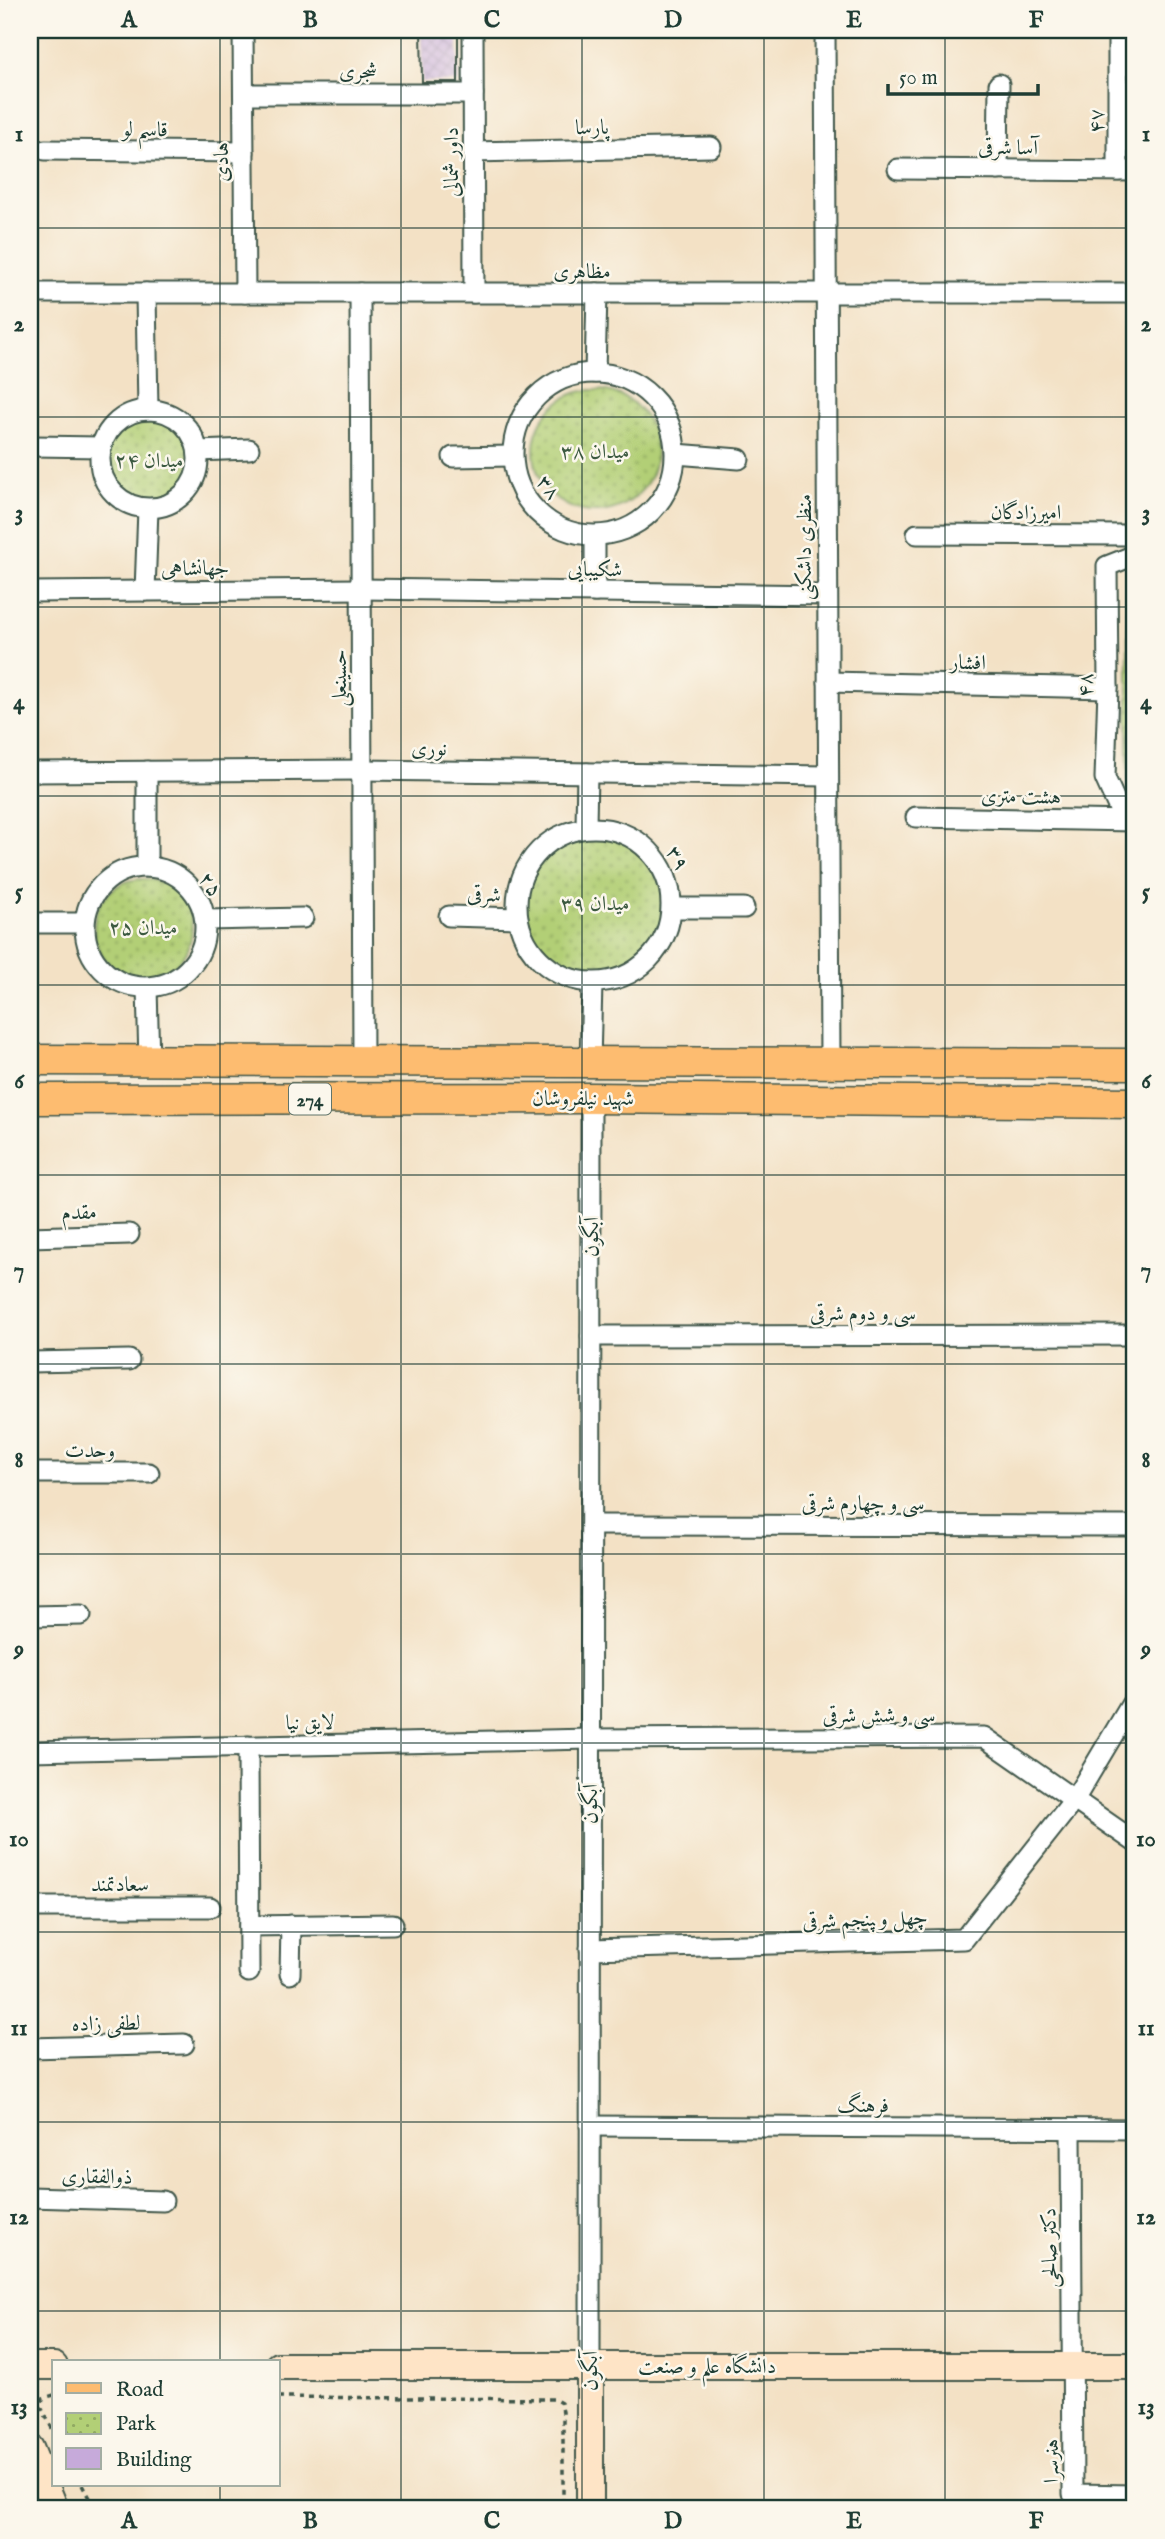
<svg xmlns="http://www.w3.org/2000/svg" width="1165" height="2539" font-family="'IM FELL English',Amiri,serif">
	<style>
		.park { fill: url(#park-dots); stroke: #688655; stroke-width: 2 }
		.building { fill: url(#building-cross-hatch) }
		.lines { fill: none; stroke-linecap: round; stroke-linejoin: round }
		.street-casing { stroke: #3f564a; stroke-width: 23 }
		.secondary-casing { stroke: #3f564a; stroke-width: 30 }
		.primary-casing { stroke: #3f564a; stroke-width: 33 }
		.path { stroke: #3f564a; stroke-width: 3.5; stroke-dasharray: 5 5; stroke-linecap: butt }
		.street { stroke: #fff; stroke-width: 19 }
		.secondary { stroke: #fee4c6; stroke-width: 26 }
		.primary { stroke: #fdbc70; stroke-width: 30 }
		.grid { fill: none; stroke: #1f3d34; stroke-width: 2; stroke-opacity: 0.55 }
		.labels { text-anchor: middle; stroke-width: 5; stroke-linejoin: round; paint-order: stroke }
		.shield { fill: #fbf7ec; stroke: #61756b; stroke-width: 2 }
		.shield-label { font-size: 19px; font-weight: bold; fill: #1f3d34 }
		.street-label { font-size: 21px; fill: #1f3d34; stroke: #fbf7ec }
		.park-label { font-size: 21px; fill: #3c5a41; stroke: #fbf7ec }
		.neatline { fill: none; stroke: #1f3d34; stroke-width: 2.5 }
		.grid-label { font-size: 23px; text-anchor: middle; font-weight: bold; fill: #1f3d34 }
	</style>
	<defs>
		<pattern id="park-dots" width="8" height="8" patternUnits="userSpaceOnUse" patternTransform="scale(1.75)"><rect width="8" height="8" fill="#b2cf76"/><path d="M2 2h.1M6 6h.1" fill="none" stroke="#90a962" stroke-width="1.8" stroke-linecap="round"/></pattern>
		<pattern id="building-cross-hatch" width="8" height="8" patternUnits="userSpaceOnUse" patternTransform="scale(1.75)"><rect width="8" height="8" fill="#c6aada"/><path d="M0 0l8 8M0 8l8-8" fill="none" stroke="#a08cb2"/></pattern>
	</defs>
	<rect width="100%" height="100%" fill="#fbf7ec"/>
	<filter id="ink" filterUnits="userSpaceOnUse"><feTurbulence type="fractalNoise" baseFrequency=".0143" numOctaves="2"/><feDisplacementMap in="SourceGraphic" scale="14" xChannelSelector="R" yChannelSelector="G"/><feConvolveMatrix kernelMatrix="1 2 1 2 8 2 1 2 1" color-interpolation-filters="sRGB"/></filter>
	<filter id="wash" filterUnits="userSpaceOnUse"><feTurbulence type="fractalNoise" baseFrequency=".00686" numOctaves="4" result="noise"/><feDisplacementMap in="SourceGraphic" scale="28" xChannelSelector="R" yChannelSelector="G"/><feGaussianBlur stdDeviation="1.57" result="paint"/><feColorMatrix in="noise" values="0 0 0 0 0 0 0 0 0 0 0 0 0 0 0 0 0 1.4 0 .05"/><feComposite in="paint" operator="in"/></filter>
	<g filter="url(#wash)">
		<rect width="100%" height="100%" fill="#f3e1c5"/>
		<!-- park -->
		<g class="park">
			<circle cx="595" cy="451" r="61"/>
			<circle cx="149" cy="460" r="46"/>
			<rect x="1128" y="586" width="7" height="208"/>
			<path d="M 609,831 L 645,846 L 672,908 L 656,953 L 592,983 L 527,943 L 525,872 L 557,838 Z"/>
			<circle cx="143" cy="928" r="49"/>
		</g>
		<g id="blocks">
			<!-- building -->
			<path class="building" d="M 421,30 L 458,30 L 458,82 L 422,82 Z"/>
		</g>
	</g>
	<g filter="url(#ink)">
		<use href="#blocks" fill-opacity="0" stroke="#3f564a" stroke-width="2"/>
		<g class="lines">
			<!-- street casing -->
			<g class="street-casing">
				<g id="street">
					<path d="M 243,30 L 245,293"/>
					<path d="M 473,30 L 474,293"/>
					<path d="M 825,30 L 830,1063"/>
					<path d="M 244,94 L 473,94"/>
					<path d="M 45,150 L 244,152"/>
					<path d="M 473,152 L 711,147"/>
					<path d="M 898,169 L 1135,171"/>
					<path d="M 998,170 L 999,84"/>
					<path d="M 1118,171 L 1118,30"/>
					<path d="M 30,293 L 1135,293"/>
					<path d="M 146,293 L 148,410"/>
					<path d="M 360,293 L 363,1061"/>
					<circle cx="594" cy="454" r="81"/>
					<path d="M 595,373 L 597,293"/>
					<circle cx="149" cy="459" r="49"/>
					<path d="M 34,446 L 101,447"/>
					<path d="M 198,451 L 249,449"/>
					<path d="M 676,454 L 739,459"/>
					<path d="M 453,457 L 512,456"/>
					<path d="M 917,534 L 1135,535"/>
					<path d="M 595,536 L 595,592"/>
					<path d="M 145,591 L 148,509"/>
					<path d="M 30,592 L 361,589 L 827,595"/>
					<path d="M 828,682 L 1108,688"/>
					<path d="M 30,772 L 362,770 L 828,776"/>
					<path d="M 916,817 L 1134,821"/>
					<path d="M 1124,820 L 1105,778 L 1108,688 L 1107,566 L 1135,555"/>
					<path d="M 586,826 L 587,773"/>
					<circle cx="594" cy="905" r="77"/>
					<circle cx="145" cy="927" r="60"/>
					<path d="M 147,867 L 147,771"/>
					<path d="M 672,908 L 744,908"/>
					<path d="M 449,916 L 518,918"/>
					<path d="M 207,920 L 303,918"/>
					<path d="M 30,923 L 84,923"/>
					<path d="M 147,988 L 149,1061"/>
					<path d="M 590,1063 L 592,983"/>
					<path d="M 30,1237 L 129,1234"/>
					<path d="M 591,1336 L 1135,1335"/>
					<path d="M 30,1362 L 129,1360"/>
					<path d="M 30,1473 L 149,1473"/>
					<path d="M 591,1525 L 1135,1526"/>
					<path d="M 30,1616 L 81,1615"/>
					<path d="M 248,1746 L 249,1972"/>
					<path d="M 30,1751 L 590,1739 L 984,1737 L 1135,1842"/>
					<path d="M 30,1907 L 210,1907"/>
					<path d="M 249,1926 L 393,1924"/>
					<path d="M 590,1949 L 964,1939 L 1074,1800 L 1135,1698"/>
					<path d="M 290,1974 L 291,1925"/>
					<path d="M 30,2048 L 184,2044"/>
					<path d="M 590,2126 L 1135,2129"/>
					<path d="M 1071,2129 L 1073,2494 L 1135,2495"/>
					<path d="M 30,2197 L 163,2201"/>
					<path d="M 590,2366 L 591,1098"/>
				</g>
			</g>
			<!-- secondary casing -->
			<g class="secondary-casing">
				<g id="secondary">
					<path d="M 30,2366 L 54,2366"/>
					<path d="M 278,2366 L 1135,2366"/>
					<path d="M 590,2366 L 590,2509"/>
					<path d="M 30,2448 L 55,2509"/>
				</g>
			</g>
			<!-- primary casing -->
			<g class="primary-casing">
				<g id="primary">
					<path d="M 30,1060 L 1135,1064"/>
					<path d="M 30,1099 L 591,1098 L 1135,1103"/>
				</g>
			</g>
			<!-- path -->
			<g class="path">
				<path d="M 54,2395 L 43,2398 L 41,2407 L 54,2432"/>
				<path d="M 278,2397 L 554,2399 L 561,2403 L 563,2412 L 563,2509"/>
				<path d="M 82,2485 L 95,2509"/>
			</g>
			<!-- street -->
			<use href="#street" class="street"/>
			<!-- secondary -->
			<use href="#secondary" class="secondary"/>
			<!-- primary -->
			<use href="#primary" class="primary"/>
		</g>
	</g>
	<!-- grid -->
	<path class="grid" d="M 220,30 L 220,2362M 401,30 L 401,2509M 582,30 L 582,2509M 764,30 L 764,2509M 945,30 L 945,2509M 30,228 L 1135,228M 30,417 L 1135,417M 30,607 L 1135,607M 30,796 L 1135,796M 30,985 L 1135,985M 30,1175 L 1135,1175M 30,1364 L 1135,1364M 30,1554 L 1135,1554M 30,1743 L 1135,1743M 30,1932 L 1135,1932M 30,2122 L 1135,2122M 30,2311 L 1135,2311M 220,2485 L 220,2509"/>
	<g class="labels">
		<!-- shield labels -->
		<rect class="shield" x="289" y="1083.5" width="42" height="31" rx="5"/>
		<g class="shield-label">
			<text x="310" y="1106">274</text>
		</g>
		<!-- street labels -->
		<g class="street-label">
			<text x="358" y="78">شجری</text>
			<text transform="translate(1096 121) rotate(-90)" y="7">۴۷</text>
			<text transform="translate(592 127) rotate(-1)" y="7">پارسا</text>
			<text transform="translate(145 129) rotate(1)" y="7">قاسم لو</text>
			<text transform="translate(1008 147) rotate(1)" y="7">آسا شرقی</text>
			<text transform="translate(221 162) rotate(-90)" y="7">هادی</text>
			<text transform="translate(451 162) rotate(-90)" y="7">داور شمالی</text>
			<text x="582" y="278">مظاهری</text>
			<text transform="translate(549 487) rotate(53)" y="7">۳۸</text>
			<text x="1026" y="519">امیرزادگان</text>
			<text transform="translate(804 547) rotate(-90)" y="7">منظری داشکنی</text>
			<text transform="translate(195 568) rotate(-1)" y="7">جهانشاهی</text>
			<text transform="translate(595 569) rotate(1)" y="7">شکیبایی</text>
			<text transform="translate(968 662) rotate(1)" y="7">افشار</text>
			<text transform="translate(339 678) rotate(-90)" y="7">حسینعلی</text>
			<text transform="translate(1085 685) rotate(-89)" y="7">۴۸</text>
			<text transform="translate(429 748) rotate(1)" y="7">نوری</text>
			<text transform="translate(1021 796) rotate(1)" y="7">هشت متری</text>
			<text transform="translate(678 858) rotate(60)" y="7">۳۹</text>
			<text transform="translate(211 884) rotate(56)" y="7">۲۵</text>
			<text transform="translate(484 894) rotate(2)" y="7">شرقی</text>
			<text x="583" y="1105">شهید نیلفروشان</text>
			<text transform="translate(79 1212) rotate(-2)" y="7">مقدم</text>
			<text transform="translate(591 1237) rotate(-90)" y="7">آبگون</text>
			<text x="863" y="1320">سی و دوم شرقی</text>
			<text x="90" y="1457">وحدت</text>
			<text x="863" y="1510">سی و چهارم شرقی</text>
			<text x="879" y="1722">سی و شش شرقی</text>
			<text transform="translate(310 1722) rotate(-1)" y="7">لایق نیا</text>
			<text transform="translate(590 1804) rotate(-90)" y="7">آبگون</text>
			<text x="120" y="1891">سعادتمند</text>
			<text transform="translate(865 1919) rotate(-2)" y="7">چهل و ‍پنجم شرقی</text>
			<text transform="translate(106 2023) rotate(-1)" y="7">لطفی زاده</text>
			<text x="863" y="2112">فرهنگ</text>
			<text transform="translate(97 2176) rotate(1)" y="7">ذوالفقاری</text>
			<text transform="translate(1049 2248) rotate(-91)" y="7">دکتر صالحی</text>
			<text x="707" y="2373">دانشگاه علم و صنعت</text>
			<text transform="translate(590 2371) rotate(-90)" y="7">آبگون</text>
			<text transform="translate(1051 2461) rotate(-90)" y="7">هنرسرا</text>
		</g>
		<!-- park labels -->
		<g class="park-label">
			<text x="595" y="458">میدان ۳۸</text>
			<text x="149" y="467">میدان ۲۴</text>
			<text x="595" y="910">میدان ۳۹</text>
			<text x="143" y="934">میدان ۲۵</text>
		</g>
	</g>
	<!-- margin -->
	<rect width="1165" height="2539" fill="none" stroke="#fbf7ec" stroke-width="77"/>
	<!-- legend -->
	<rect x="52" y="2360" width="228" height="126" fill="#fbf7ec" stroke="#a3ada2" stroke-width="2"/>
	<rect x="66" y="2383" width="35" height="10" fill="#fdbc70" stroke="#a3ada2" stroke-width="2"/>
	<text x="116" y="2396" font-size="21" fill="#1f3d34">Road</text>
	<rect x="66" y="2413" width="35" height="21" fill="url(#park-dots)" stroke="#a3ada2" stroke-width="2"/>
	<text x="116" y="2430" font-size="21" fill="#1f3d34">Park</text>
	<rect x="66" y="2448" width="35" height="21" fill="#c6aada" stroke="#a3ada2" stroke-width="2"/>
	<text x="116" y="2466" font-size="21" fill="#1f3d34">Building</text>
	<!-- scale -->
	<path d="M888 84v10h150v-10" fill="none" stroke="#1f3d34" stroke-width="3.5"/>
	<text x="899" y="84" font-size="21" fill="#1f3d34" stroke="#fbf7ec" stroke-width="5" paint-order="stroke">50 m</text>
	<rect x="38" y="38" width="1088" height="2462" class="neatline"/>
	<g class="grid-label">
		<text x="129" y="27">A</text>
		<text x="310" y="27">B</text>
		<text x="492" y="27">C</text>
		<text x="673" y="27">D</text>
		<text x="854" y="27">E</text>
		<text x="1036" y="27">F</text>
		<text x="19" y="141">1</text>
		<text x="1146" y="141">1</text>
		<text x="19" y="331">2</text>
		<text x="1146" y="331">2</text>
		<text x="19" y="520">3</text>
		<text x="1146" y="520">3</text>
		<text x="19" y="709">4</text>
		<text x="1146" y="709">4</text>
		<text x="19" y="899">5</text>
		<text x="1146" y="899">5</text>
		<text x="19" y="1088">6</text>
		<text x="1146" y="1088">6</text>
		<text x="19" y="1277">7</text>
		<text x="1146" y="1277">7</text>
		<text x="19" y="1467">8</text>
		<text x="1146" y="1467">8</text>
		<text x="19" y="1656">9</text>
		<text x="1146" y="1656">9</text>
		<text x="19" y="1846">10</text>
		<text x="1146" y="1846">10</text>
		<text x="19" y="2035">11</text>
		<text x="1146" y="2035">11</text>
		<text x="19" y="2224">12</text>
		<text x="1146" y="2224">12</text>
		<text x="19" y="2414">13</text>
		<text x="1146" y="2414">13</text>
		<text x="129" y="2528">A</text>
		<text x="310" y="2528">B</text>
		<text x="492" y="2528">C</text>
		<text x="673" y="2528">D</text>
		<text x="854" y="2528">E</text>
		<text x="1036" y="2528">F</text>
	</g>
</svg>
